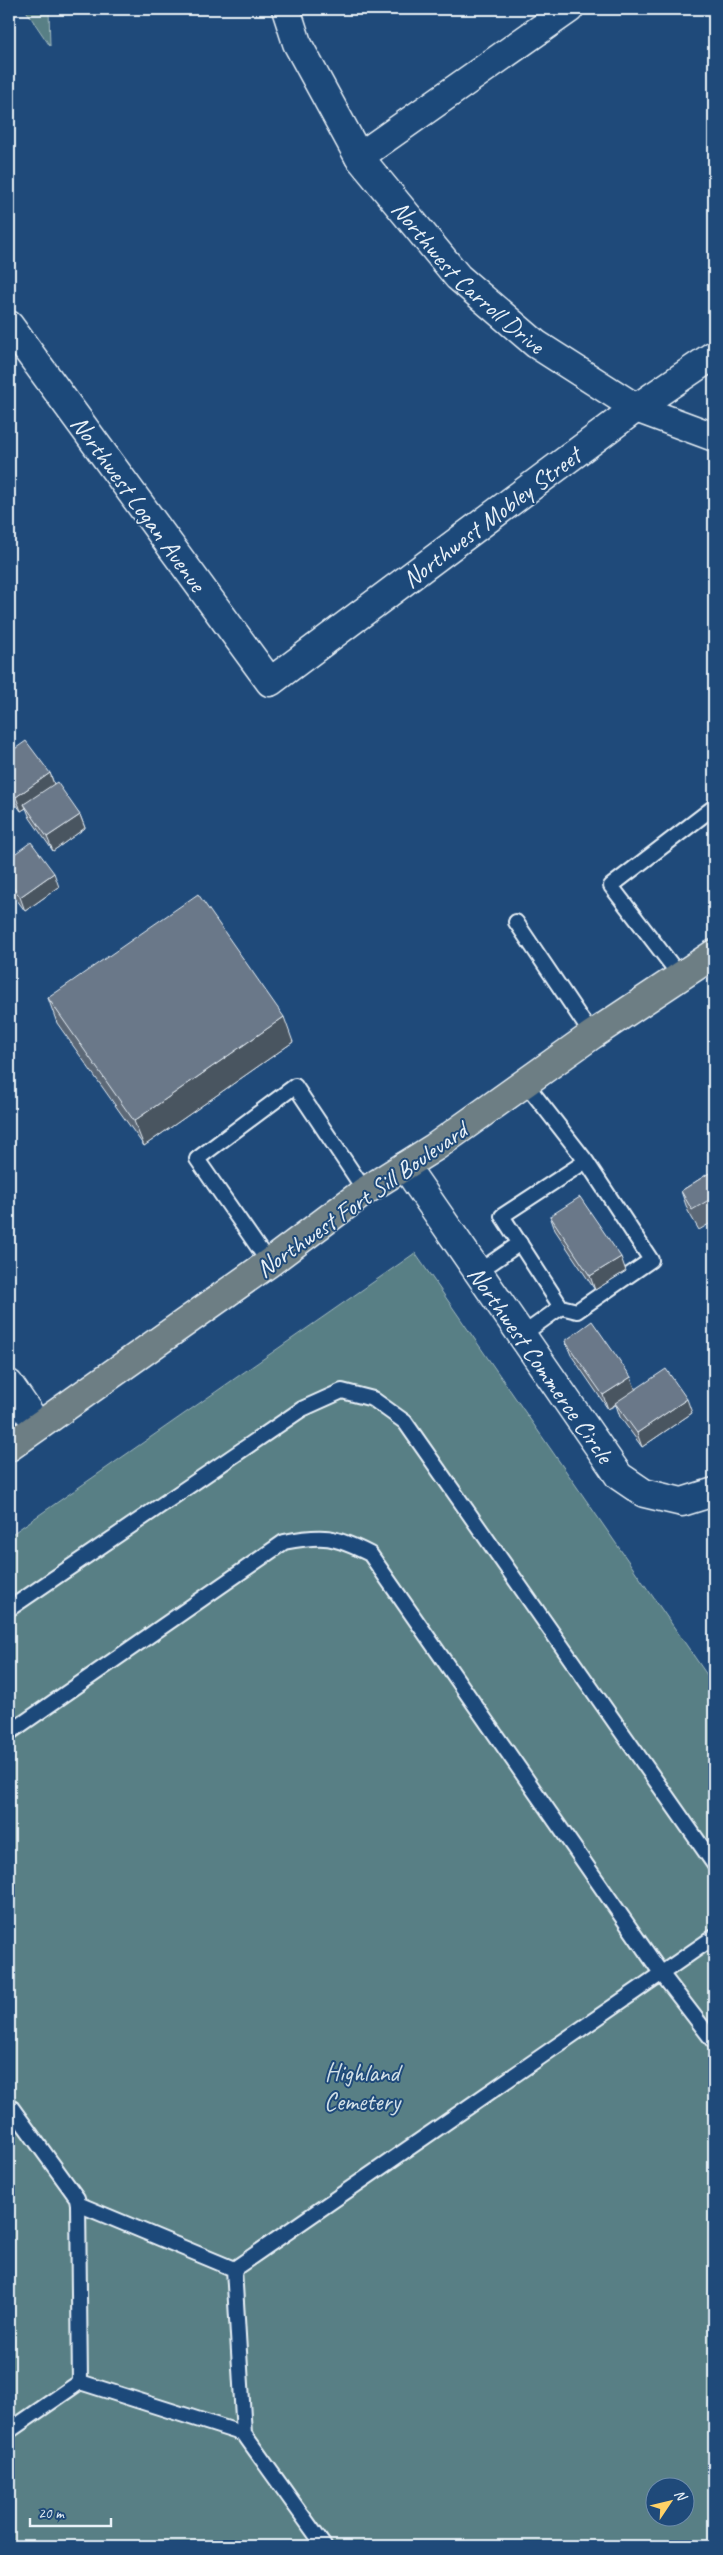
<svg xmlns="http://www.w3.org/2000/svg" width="723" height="2555" font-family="Caveat,sans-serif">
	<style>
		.green { fill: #587f85; stroke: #a0b8be; fill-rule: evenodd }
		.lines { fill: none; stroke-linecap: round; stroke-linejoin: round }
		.lane-casing { stroke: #e8f1f8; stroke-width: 18 }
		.street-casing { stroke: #e8f1f8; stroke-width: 31 }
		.primary-casing { stroke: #e8f1f8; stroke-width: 31 }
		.lane { stroke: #1f4a7a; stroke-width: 14 }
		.street { stroke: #1f4a7a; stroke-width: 28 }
		.primary { stroke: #6d7e84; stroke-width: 28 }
		.wall { fill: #5b6776; stroke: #e8f1f8 }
		.shaded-wall { fill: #4a5460; stroke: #e8f1f8 }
		.building { fill: #6a7889; stroke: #e8f1f8 }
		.labels { text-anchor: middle; stroke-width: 4; stroke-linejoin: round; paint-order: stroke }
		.street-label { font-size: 25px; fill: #e8f1f8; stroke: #1f4a7a }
		.park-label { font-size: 25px; fill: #d2e0e7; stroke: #1f4a7a }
	</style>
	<rect width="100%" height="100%" fill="#1f4a7a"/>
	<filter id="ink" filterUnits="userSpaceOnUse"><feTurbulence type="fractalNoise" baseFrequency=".02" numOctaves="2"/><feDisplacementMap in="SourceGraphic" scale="10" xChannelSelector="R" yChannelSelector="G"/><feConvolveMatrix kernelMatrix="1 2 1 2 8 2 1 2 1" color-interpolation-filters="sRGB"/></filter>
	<g filter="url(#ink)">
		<!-- green -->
		<g class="green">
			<path d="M 25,9 L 49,9 L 50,46 Z"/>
			<path d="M 415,1253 L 714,1685 L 714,2546 L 9,2546 L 9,1536 ZM 656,2488 L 686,2488 L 686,2518 L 656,2518 Z"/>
		</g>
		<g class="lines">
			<!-- lane casing -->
			<g class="lane-casing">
				<g id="lane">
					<path d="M 516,922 L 592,1035"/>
					<path d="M 680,976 L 611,886 L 714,807"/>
					<path d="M 526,1084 L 586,1161 L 502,1216 L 561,1307 L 577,1311 L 651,1260 L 586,1161"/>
					<path d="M 269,1263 L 197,1159 L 295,1086 L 365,1191"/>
					<path d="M 478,1272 L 520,1243"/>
					<path d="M 522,1335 L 561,1307"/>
					<path d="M 9,1609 L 302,1409 L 342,1391 L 373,1399 L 405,1422 L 714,1864"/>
					<path d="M 9,1733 L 284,1542 C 324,1534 334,1536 370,1554 L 661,1973 L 714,2042"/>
					<path d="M 9,2104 L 77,2198 L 78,2204 L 234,2269 L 244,2434"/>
					<path d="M 78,2204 L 80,2382"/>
					<path d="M 234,2269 L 714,1937"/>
					<path d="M 9,2431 L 80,2382 L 244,2434 L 324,2546"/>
				</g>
			</g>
			<!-- street casing -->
			<g class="street-casing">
				<g id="street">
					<path id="s1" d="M 286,9 L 297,43 L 359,157 L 458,277 L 536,344 L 636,408 L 714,437"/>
					<path d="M 359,157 L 569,9"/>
					<path d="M 9,325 L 270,682 L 636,408 L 714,355"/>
					<path d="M 405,1166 L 619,1476 L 644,1493 L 682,1502 L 714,1492"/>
					<path d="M 9,1384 L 38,1426"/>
				</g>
			</g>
			<!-- primary casing -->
			<g class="primary-casing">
				<path id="primary" d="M 9,1447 L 269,1263 L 365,1191 L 435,1147 L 592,1035 L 714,954"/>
			</g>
			<!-- lane -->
			<use href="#lane" class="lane"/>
			<!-- street -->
			<use href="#street" class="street"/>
			<!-- primary -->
			<use href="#primary" class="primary"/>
		</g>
		<!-- wall -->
		<g class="wall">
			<path d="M 9,753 L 50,773 L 54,784 L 80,815 L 85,828 L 53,851 L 30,818 L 26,808 L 21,811 L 9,794 Z"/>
			<path d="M 9,858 L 59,887 L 25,911 L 9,889 Z"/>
			<path d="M 48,998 L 293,1042 L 144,1146 L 57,1023 Z"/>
			<path d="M 714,1170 L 714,1221 L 699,1230 L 688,1211 L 681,1191 Z"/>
			<path d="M 550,1216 L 626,1271 L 595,1290 L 555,1230 Z"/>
			<path d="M 565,1341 L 635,1390 L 692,1413 L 642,1447 L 620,1417 L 616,1405 L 608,1409 L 571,1355 Z"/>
		</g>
		<!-- shaded-wall -->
		<g class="shaded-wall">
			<path d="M 50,773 L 55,787 L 24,804 L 26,808 L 21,811 L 16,797 Z"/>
			<path d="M 80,815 L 85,828 L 53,851 L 47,837 Z"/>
			<path d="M 54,873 L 59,887 L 25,911 L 20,897 Z"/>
			<path d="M 284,1017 L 293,1042 L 144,1146 L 134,1121 Z"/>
			<path d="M 621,1257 L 626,1271 L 595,1290 L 590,1276 Z"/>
			<path d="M 631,1377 L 636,1391 L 608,1409 L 603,1395 Z"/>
			<path d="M 687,1399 L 692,1413 L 642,1447 L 637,1433 Z"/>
		</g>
		<!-- building -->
		<g class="building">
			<path d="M 26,741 L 50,773 L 16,797 L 9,787 L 9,753 Z"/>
			<path d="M 57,782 L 80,815 L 47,837 L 24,804 Z"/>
			<path d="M 31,842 L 54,873 L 20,897 L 9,882 L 9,858 Z"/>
			<path d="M 198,894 L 284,1017 L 134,1121 L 48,998 Z"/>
			<path d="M 714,1170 L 714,1197 L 692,1210 L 681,1191 Z"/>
			<path d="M 580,1197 L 621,1257 L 590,1276 L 550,1216 Z"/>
			<path d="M 592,1321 L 631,1377 L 603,1395 L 565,1341 Z"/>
			<path d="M 666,1369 L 687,1399 L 637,1433 L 615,1403 Z"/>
		</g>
	</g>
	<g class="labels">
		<!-- street labels -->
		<g class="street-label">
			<text dy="9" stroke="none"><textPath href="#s1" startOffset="328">Northwest Carroll Drive</textPath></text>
			<text transform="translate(139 503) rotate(54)" y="9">Northwest Logan Avenue</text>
			<text transform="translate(491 517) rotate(-37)" y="9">Northwest Mobley Street</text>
			<text transform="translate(361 1199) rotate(-35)" y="9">Northwest Fort Sill Boulevard</text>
			<text transform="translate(541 1364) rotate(55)" y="9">Northwest Commerce Circle</text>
		</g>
		<!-- park labels -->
		<g class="park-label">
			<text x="362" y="2081">Highland<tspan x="362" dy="29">Cemetery</tspan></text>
		</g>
	</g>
	<!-- margin -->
	<rect width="723" height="2555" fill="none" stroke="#1f4a7a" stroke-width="30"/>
	<rect x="15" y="15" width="693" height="2525" fill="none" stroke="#e8f1f8" stroke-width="2" filter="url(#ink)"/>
	<!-- north arrow -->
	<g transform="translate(670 2502) rotate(55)"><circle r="24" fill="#1f4a7a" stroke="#6f8dac"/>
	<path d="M0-4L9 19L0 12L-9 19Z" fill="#ffd166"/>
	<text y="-8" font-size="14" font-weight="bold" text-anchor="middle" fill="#e8f1f8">N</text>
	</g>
	<!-- scale -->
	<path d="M30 2518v8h81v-8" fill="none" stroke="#e8f1f8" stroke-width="2.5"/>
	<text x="38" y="2518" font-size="15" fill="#e8f1f8" stroke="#1f4a7a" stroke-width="4" paint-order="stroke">20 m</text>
</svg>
